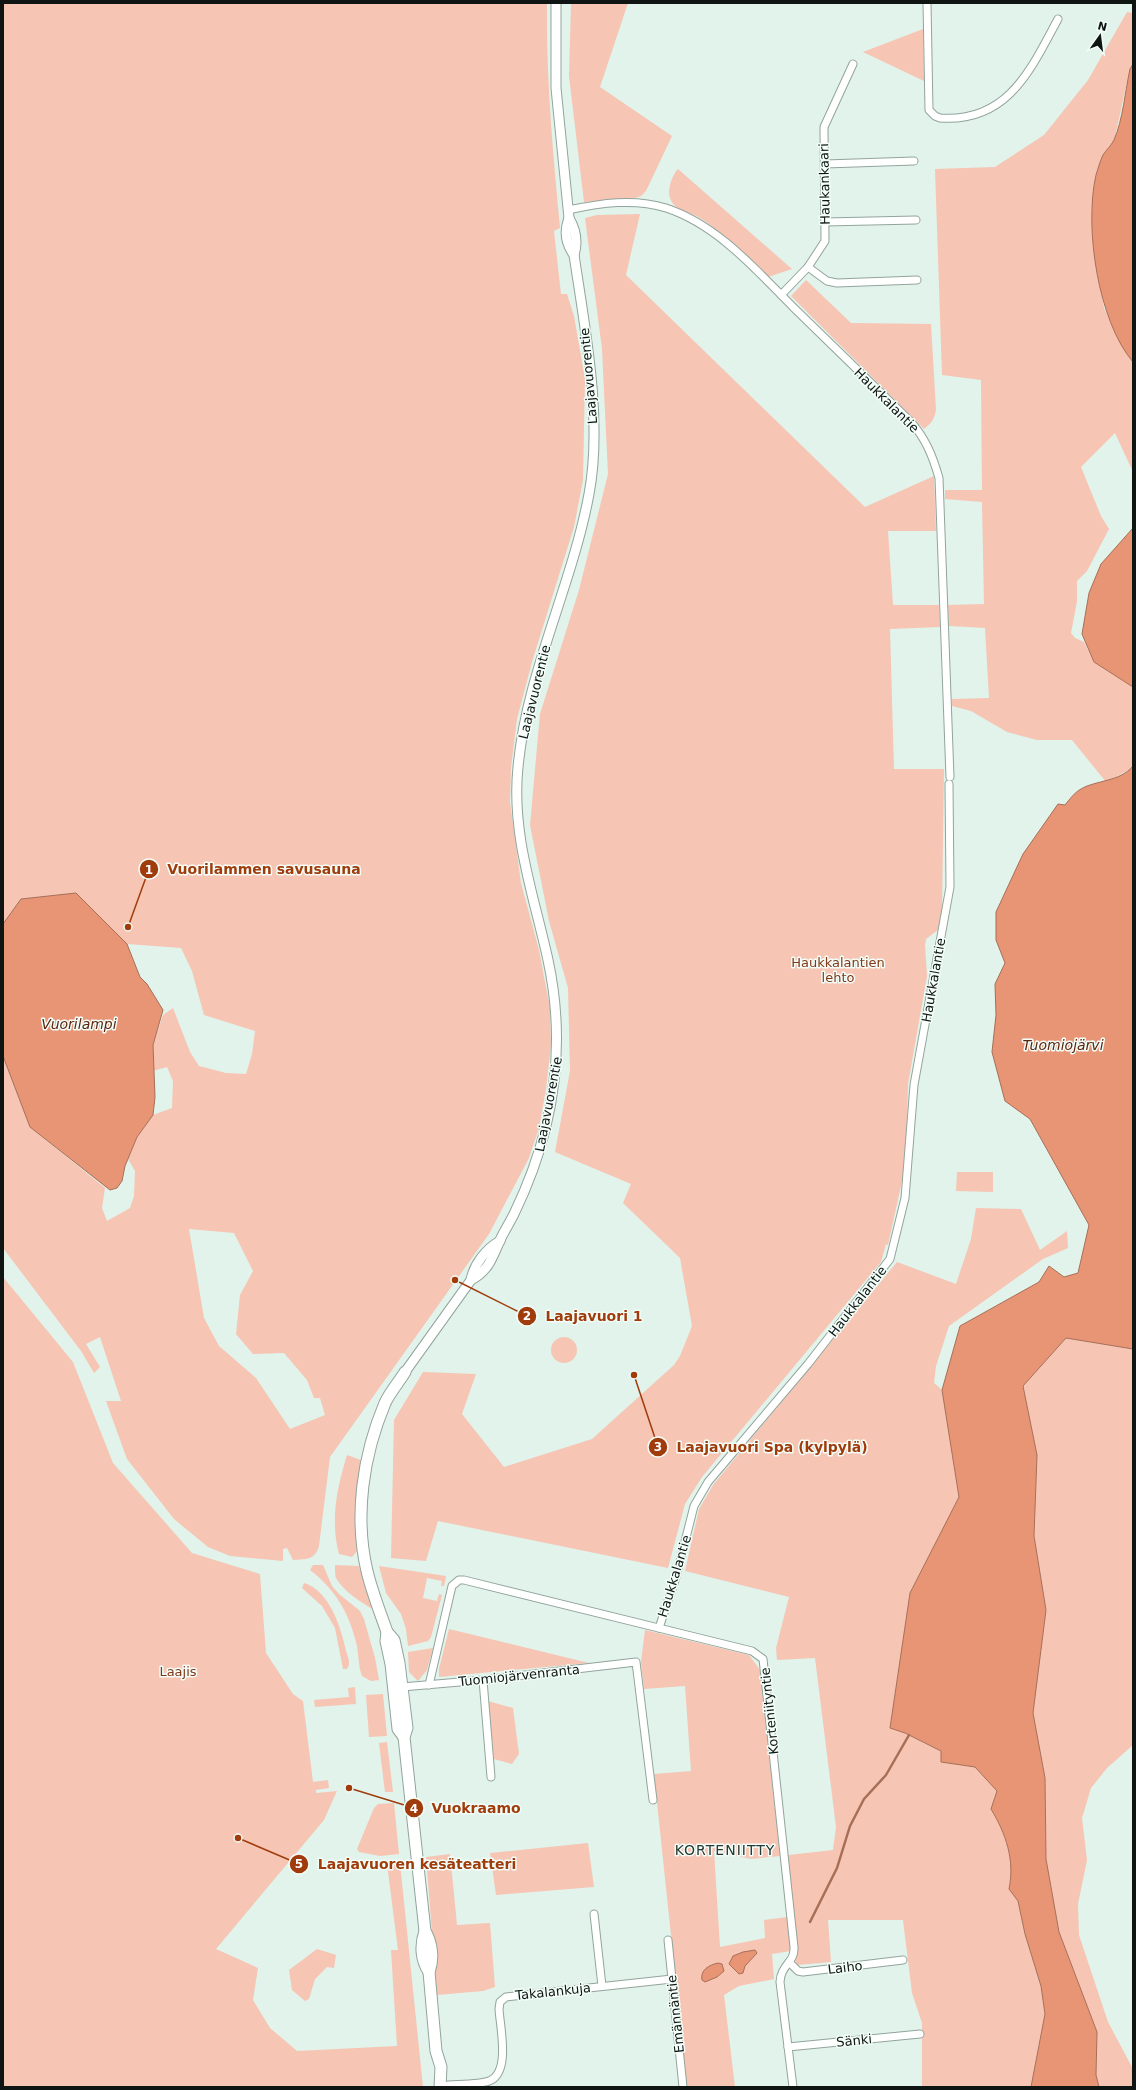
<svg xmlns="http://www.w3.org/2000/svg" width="1136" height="2090" font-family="'DejaVu Sans',sans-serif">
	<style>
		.green { fill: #f6c5b4; fill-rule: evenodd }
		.water { fill: #e89576; stroke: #a76f58 }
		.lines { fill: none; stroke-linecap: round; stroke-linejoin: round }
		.stream { stroke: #a76f58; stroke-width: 2.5 }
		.minor-casing { stroke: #92a49c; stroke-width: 9 }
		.tertiary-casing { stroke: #92a49c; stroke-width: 11 }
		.secondary-casing { stroke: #92a49c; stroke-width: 13 }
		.minor { stroke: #fff; stroke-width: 7 }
		.tertiary { stroke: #fff; stroke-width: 9 }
		.secondary { stroke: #fff; stroke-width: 11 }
		.labels { text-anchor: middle; stroke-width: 3; stroke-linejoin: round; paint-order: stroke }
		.street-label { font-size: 13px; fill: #0f1513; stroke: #f3fef9 }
		.park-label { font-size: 13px; fill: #813718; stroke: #f3fef9 }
		.water-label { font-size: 14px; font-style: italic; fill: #5b2611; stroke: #f3fef9 }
		.neighbourhood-label { font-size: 14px; letter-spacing: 1px; fill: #293832; stroke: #f3fef9 }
		.leader { fill: none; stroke: #a03c0c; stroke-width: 1.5 }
		.callout-dot { fill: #a03c0c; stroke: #f3fef9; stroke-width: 1.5 }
		.mark-label { font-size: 12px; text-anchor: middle; font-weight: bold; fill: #fff }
		.callout-label { font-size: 14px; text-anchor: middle; font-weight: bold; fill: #a03c0c; stroke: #f3fef9; stroke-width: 3; stroke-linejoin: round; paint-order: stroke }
	</style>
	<rect width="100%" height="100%" fill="#e1f3eb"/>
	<!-- green -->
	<g class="green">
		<path d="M 3,3 L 547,3 C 546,79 553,152 560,228 L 554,231 L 561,294 L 567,294 L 574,316 L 585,379 L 583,480 L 574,527 L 532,662 L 517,719 L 511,768 L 510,802 L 521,883 L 539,950 L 550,1008 L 551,1045 L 546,1089 L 539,1128 L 529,1158 L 489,1234 L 330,1457 L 319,1546 C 315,1560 307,1559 293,1560 L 287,1548 L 283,1549 L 283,1561 L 230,1556 L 208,1547 L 174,1519 L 127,1459 L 106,1401 L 121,1401 L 100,1337 L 86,1344 L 100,1367 L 94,1373 L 81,1351 L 3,1248 L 3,1056 L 30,1127 L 105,1188 L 102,1208 L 107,1221 L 130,1208 L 134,1196 L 135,1171 L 128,1159 L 137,1137 L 153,1115 L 172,1108 L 173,1081 L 167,1067 L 153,1071 L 153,1045 L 163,1015 L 173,1008 L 190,1052 L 199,1066 L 226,1073 L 246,1074 L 252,1054 L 255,1031 L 204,1015 L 192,971 L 181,948 L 127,944 L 76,893 L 21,899 L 3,924 ZM 189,1229 L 234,1233 L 253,1271 L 240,1295 L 236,1334 L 253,1354 L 284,1353 L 307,1380 L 314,1398 L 320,1398 L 325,1415 L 290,1429 L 256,1378 L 219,1346 L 204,1318 Z"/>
		<path d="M 571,3 L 628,3 L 600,87 L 672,136 L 646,191 L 641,196 L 635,198 L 584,202 L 569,76 Z"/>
		<path d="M 1127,12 L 1133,13 L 1133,64 L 1130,69 L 1114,141 L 1103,155 L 1091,209 L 1095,255 L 1104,308 L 1125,352 L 1133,362 L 1133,472 L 1115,433 L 1081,467 L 1101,516 L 1109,529 L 1087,571 L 1077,581 L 1077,601 L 1071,633 L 1075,638 L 1084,642 L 1094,662 L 1133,687 L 1133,766 L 1129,770 L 1106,782 L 1072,740 L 1037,740 L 1007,732 L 971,711 L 952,706 L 952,699 L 989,698 L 985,628 L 949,626 L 948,605 L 984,604 L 982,502 L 945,499 L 945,490 L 982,490 L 981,380 L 942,375 L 935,169 L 995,167 L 1044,135 L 1088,80 Z"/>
		<path d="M 923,29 L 924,81 L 863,52 Z"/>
		<path d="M 678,169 L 792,269 L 768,277 C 746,257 725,234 700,218 C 689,211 675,212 670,198 C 667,190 672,175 678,169 Z"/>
		<path d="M 640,214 L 626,275 L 865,507 L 934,476 L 936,531 L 888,531 L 893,605 L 939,605 L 940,627 L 890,629 L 894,769 L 944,769 L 942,911 L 938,930 L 926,939 L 925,945 L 927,976 L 908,1084 L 906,1163 L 888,1245 L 886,1244 L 881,1262 L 702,1477 L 685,1504 L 668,1568 L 438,1521 L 426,1561 L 391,1558 L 394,1420 L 423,1372 L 476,1374 L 462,1414 L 504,1467 L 592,1439 L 674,1365 L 680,1356 L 692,1326 L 680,1258 L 623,1203 L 631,1184 L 555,1152 L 570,1071 L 568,988 L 549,921 L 530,825 L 540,714 L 579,590 L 608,474 L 602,349 L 585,218 L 597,215 Z"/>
		<path d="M 806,280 L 851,323 L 931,324 L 936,410 C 934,419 932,423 924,429 L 791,296 Z"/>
		<path d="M 957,1172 L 993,1172 L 993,1192 L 956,1191 Z"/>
		<path d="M 976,1208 L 1021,1209 L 1040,1250 L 1067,1231 L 1068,1248 L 1043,1259 L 949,1326 L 936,1366 L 934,1383 L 942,1390 L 959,1497 L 910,1593 L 890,1728 L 905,1733 L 941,1751 L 941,1762 L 975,1767 L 997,1791 L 991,1809 C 1006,1834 1015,1860 1009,1889 L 1018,1901 L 1025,1934 L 1041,1986 L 1045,2014 L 1031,2087 L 922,2087 L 922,2023 L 912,1993 L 903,1920 L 828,1920 L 831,1962 L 797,1965 L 791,1951 L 772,1954 L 774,1979 L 739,1986 L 724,1995 L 735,2087 L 687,2087 L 654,1774 L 691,1771 L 685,1686 L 644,1689 L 641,1662 L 645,1630 L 749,1655 L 760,1670 L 780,1856 L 833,1850 L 836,1827 L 815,1658 L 777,1660 L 776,1648 L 789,1597 L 685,1571 L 699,1509 L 713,1485 L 897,1262 L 956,1284 L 971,1239 ZM 714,1851 L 751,1859 L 780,1856 L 787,1917 L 764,1920 L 765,1938 L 720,1947 Z"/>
		<path d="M 3,1277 L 73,1362 L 113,1463 L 192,1553 L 260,1574 L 266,1653 L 293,1694 L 303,1701 L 313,1782 L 328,1780 L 329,1788 L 316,1790 L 316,1793 L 337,1791 L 324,1820 L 216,1949 L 258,1968 L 253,2000 L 270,2028 L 297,2051 L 397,2046 L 391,1950 L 398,1950 L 387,1864 L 400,1863 L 423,2087 L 3,2087 Z"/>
		<circle cx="564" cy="1350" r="13"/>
		<path d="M 1066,1338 L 1133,1349 L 1133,1745 L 1107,1768 L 1091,1788 L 1082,1818 L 1087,1860 L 1078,1904 L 1079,1935 L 1108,2022 L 1133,2069 L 1133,2087 L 1099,2087 L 1096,2075 L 1097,2032 L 1059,1932 L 1046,1859 L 1045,1778 L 1033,1713 L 1046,1610 L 1034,1536 L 1037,1455 L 1023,1386 Z"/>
		<path d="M 347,1455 L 361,1460 L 355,1510 L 357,1551 L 352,1557 L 339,1554 C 330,1520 337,1488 347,1455 Z"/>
		<path d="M 313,1565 L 323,1565 L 332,1586 L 339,1594 L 360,1611 L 364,1619 L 375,1658 L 379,1680 L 371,1681 L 362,1676 C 358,1666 359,1653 356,1642 C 349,1613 335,1589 310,1570 Z"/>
		<path d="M 335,1565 L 359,1566 L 374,1610 C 361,1602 344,1592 336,1578 C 335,1575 335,1569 335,1565 Z"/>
		<path d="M 379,1566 L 446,1576 L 444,1586 L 441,1586 L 442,1581 L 427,1578 L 423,1598 L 437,1601 L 439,1594 L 442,1595 L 431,1637 L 428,1641 L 408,1646 L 406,1629 L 401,1614 L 386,1593 Z"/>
		<path d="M 304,1583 C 330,1591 341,1628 346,1651 C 348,1657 351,1664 347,1669 L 343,1669 L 335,1628 L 322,1606 L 302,1588 Z"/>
		<path d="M 449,1629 L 589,1663 L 439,1677 L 439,1669 Z"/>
		<path d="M 433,1648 L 427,1670 L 418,1681 L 409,1672 L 408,1652 Z"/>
		<path d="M 355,1687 L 356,1704 L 315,1707 L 314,1700 L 349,1697 L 348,1688 Z"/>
		<path d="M 383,1694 L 387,1736 L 369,1737 L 366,1695 Z"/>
		<path d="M 488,1701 L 513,1708 L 519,1754 L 512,1764 L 494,1759 Z"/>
		<path d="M 387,1742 L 393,1792 L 385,1792 L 379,1743 Z"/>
		<path d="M 394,1803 L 399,1854 L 380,1856 L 359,1852 L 357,1849 L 374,1808 L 378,1804 Z"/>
		<path d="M 588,1843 L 594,1887 L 496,1895 L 490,1853 Z"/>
		<path d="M 450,1854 L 457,1925 L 490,1923 L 495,1987 L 483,1991 L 437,1995 L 426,1857 Z"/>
		<path d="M 317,1949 L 336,1955 L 334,1968 L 327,1967 L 315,1979 L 309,1999 L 305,2001 L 292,1990 L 289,1970 Z"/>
	</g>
	<!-- water -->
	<g class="water">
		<path d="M 1133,64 L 1133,362 C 1098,321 1084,227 1096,175 C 1098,169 1100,161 1103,155 C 1106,150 1111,146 1114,140 C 1123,119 1125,92 1130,69 Z"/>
		<path d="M 1133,528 L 1133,687 L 1094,662 L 1082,634 L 1089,593 L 1101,564 Z"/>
		<path d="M 1133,766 L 1133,1349 L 1066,1338 L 1023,1386 L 1037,1455 L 1034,1536 L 1046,1610 L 1033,1713 L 1045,1778 L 1046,1859 L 1059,1932 L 1097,2032 L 1096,2075 L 1099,2087 L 1031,2087 L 1045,2014 L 1041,1986 L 1025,1934 L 1018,1901 L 1009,1889 C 1015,1860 1006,1834 991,1809 L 997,1791 L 975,1767 L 941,1762 L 941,1751 L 905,1733 L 890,1728 L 910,1593 L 959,1497 L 942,1390 L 960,1326 L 1039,1282 L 1049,1266 L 1064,1277 L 1078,1273 L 1089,1225 L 1030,1119 L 1005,1101 L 992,1052 L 996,1015 L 995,984 L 1005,963 L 996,940 L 996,912 L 1023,854 L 1058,804 L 1065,805 C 1069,800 1075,792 1081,789 C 1096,780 1120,782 1133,766 Z"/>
		<path d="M 76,893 L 127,944 L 140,977 L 147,984 L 163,1010 L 153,1045 L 155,1097 L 153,1115 L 137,1137 L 125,1166 L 122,1181 L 117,1188 L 110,1190 L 30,1127 L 3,1056 L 3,924 L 21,899 Z"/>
		<path d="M 755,1950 L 757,1953 L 745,1966 L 743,1973 L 739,1974 L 729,1964 L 733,1956 L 743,1952 Z"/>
		<path d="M 718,1963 L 722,1964 L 724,1971 L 717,1977 L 705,1982 L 702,1980 C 700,1970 709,1965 718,1963 Z"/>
	</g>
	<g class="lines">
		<!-- stream -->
		<path class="stream" d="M 810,1922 L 837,1868 L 850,1826 L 864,1799 L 886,1775 L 909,1735"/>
		<!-- minor casing -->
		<g class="minor-casing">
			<g id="minor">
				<path d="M 927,3 L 929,110 L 935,116 L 940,118 C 1008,123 1031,69 1058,19"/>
				<path d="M 825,164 L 914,161"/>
				<path d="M 568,210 C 601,203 634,198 666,208 C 718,225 757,271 794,308 C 833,346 872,384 911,422 C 926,439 933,457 939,478 L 950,777"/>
				<path d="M 825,222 L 916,220"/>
				<path d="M 808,267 L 827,281 L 837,283 L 917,280"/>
				<path d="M 781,295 L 808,267 L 825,241 L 824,127 L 853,64"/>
				<path d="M 659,1628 L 676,1577 L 694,1506 L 708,1482 L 808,1364 L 890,1259 L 905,1198 L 914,1085 L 950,887 L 949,784"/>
				<path d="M 483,1680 L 491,1777"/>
				<path d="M 429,1685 L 452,1586 L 459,1580 L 464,1580 L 752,1651 L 763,1659 L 794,1947 C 795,1963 781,1964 780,1982 L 793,2087"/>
				<path d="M 402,1687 L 483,1680 L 636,1662 L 653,1800"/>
				<path d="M 594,1914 L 602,1986"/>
				<path d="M 668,1940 L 683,2087"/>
				<path d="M 789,1962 L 798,1971 L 803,1972 L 903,1960"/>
				<path d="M 788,2047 L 920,2034"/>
				<path d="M 439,2086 C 452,2084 479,2085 489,2081 C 511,2073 500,2027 499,2009 L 500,2002 L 506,1997 L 672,1979"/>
			</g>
		</g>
		<!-- tertiary casing -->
		<g class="tertiary-casing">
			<g id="tertiary">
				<path d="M 569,218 C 576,230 578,242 574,255"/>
				<path d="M 471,1280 C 474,1264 486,1249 500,1241"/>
				<path d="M 405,1372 L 471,1280 C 490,1270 493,1255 501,1238 C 505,1230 510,1222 514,1214 C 553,1134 567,1048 548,960 C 534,896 511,834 518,767 C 527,672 572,586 589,494 C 603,420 585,329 574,255 C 566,244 564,231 569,218 L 556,88 L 556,3"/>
			</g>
		</g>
		<!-- secondary casing -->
		<g class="secondary-casing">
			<g id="secondary">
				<path d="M 405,1372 C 399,1382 390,1392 385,1403 C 363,1455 354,1516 367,1571 C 372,1592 380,1612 387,1632 L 394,1640 L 399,1663 L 407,1728 L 404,1737 L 425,1931 C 432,1943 434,1959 429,1972"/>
				<path d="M 387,1632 L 386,1641 L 391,1664 L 398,1729 L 404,1737"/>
				<path d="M 425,1931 C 420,1945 421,1960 429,1972 L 436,2051 L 441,2067 L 440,2087"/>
			</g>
		</g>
		<!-- minor -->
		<use href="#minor" class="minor"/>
		<!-- tertiary -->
		<use href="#tertiary" class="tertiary"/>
		<!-- secondary -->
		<use href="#secondary" class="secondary"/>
	</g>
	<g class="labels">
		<!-- street labels -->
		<g class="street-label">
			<text transform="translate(824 184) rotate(-91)" y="5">Haukankaari</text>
			<text transform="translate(588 376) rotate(-95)" y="5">Laajavuorentie</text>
			<text transform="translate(887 400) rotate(45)" y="5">Haukkalantie</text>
			<text transform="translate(534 692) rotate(-76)" y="5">Laajavuorentie</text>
			<text transform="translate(933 980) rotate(-80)" y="5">Haukkalantie</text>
			<text transform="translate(548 1104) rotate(-79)" y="5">Laajavuorentie</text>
			<text transform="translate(857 1301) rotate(-52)" y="5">Haukkalantie</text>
			<text transform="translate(674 1576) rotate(-73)" y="5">Haukkalantie</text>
			<text transform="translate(519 1675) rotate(-6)" y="5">Tuomiojärvenranta</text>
			<text transform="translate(769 1711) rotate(-96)" y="5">Korteniityntie</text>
			<text transform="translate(845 1967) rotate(-7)" y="5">Laiho</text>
			<text transform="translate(553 1991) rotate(-6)" y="5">Takalankuja</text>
			<text transform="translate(675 2014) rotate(-96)" y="5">Emännäntie</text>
			<text transform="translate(854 2040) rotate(-6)" y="5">Sänki</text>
		</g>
		<!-- park labels -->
		<g class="park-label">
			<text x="838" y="967">Haukkalantien<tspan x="838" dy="15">lehto</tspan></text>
			<text x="178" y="1676">Laajis</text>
		</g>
		<!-- water labels -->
		<g class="water-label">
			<text x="79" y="1029">Vuorilampi</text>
			<text x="1063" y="1050">Tuomiojärvi</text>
		</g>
		<!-- neighbourhood labels -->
		<g class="neighbourhood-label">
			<text x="725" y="1855">KORTENIITTY</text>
		</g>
	</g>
	<!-- callouts -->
	<path class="leader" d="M128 927L149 869M455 1280L527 1316M634 1375L658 1447M349 1788L414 1808M238 1838L299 1864"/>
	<g class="callout-dot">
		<circle cx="128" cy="927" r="4"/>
		<circle cx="455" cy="1280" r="4"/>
		<circle cx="634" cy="1375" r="4"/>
		<circle cx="349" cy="1788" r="4"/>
		<circle cx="238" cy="1838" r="4"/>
		<circle cx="149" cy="869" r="10"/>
		<circle cx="527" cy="1316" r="10"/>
		<circle cx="658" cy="1447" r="10"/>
		<circle cx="414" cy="1808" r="10"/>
		<circle cx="299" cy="1864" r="10"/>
	</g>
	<g class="mark-label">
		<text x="149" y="874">1</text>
		<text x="527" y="1320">2</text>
		<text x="658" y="1451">3</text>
		<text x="414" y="1813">4</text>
		<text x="299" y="1868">5</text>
	</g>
	<g class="callout-label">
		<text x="264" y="874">Vuorilammen savusauna</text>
		<text x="594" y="1321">Laajavuori 1</text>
		<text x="772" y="1452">Laajavuori Spa (kylpylä)</text>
		<text x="476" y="1813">Vuokraamo</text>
		<text x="417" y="1869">Laajavuoren kesäteatteri</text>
	</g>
	<!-- border -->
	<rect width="1136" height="2090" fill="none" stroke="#0f1513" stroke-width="8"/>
	<!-- north arrow -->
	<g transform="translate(1100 36) rotate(14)" stroke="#f3fef9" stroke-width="3" paint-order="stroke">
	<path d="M0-3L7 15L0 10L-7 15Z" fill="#0f1513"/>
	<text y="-6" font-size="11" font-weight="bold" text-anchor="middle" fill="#0f1513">N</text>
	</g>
</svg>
